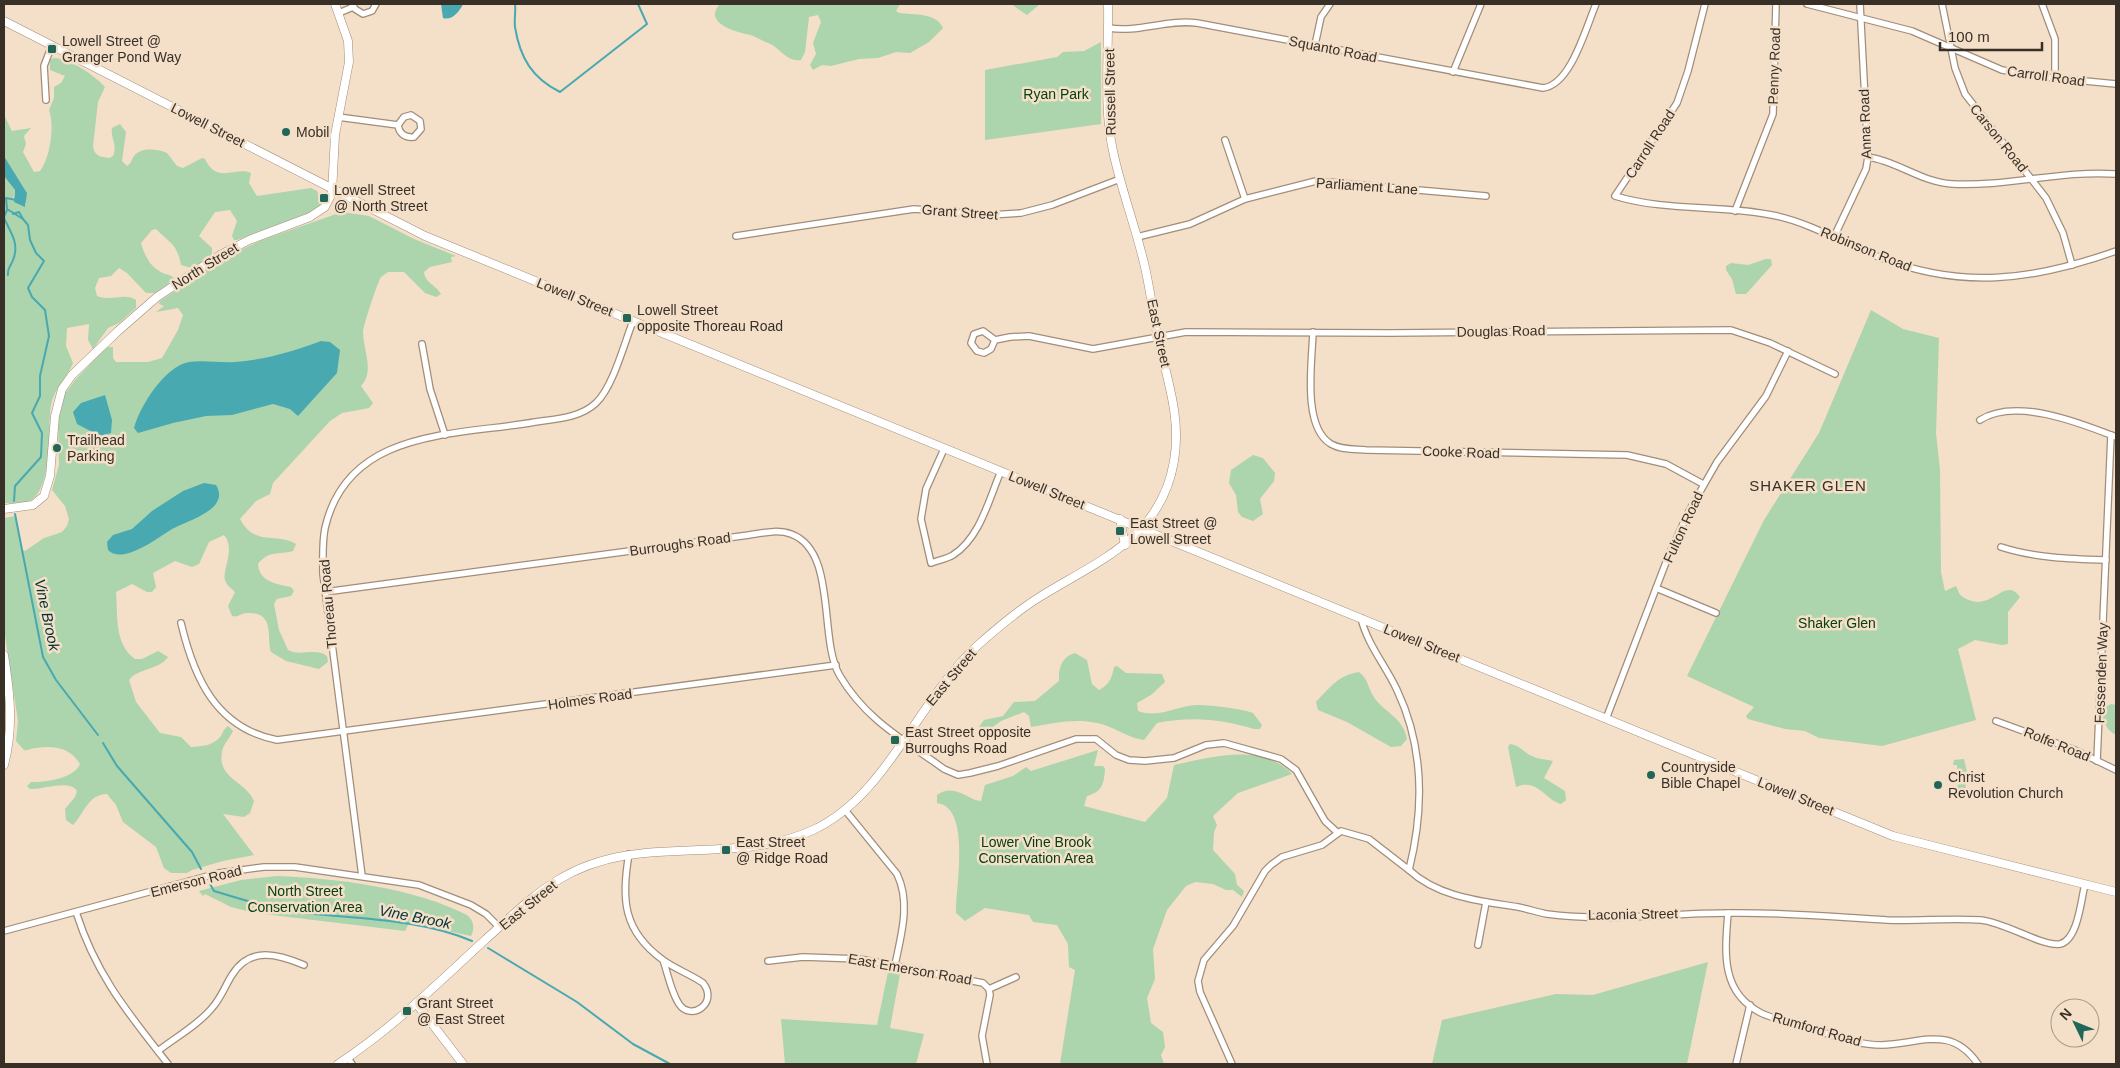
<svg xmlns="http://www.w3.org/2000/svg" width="2120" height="1068" font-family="Helvetica,sans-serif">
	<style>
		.green { fill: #acd4ad }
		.water { fill: #48a9b0 }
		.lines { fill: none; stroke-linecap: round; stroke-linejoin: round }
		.stream { stroke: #48a9b0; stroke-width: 2 }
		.street-casing { stroke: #a18d79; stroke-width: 8 }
		.secondary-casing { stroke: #a18d79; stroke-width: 9 }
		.street { stroke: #fff; stroke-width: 5.5 }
		.secondary { stroke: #fff; stroke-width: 8 }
		.poi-dot { fill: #216759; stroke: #f4dfc9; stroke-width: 2 }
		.labels { text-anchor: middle; stroke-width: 5; stroke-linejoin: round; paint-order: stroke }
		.poi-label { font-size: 14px; fill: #383027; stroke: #f4dfc9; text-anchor: start }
		.street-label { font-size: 14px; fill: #383027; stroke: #f4dfc9 }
		.park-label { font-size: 14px; fill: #054010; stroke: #f4dfc9 }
		.neighbourhood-label { font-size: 15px; letter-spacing: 1px; fill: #383027; stroke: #f4dfc9 }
		.water-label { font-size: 15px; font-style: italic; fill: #013235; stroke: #f4dfc9 }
	</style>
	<rect width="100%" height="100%" fill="#f4dfc9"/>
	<!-- green -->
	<g class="green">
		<path d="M 720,4 L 900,4 L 896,11 L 899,13 C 913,15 936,12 943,28 L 929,42 L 910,53 L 896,52 L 878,58 L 859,59 L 831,66 L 822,65 L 813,70 L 810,65 L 816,54 L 813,43 L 821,22 L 818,15 L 809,17 L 805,52 L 801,60 C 786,62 781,48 768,43 C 761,40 753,35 746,34 C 733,31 703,22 720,4 Z"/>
		<path d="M 1011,4 L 1040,4 L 1027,15 Z"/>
		<path d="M 1101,42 L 1101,124 L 985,140 L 985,70 L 1057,57 L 1063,52 L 1084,51 Z"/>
		<path d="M 54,58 C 71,59 94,75 105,87 L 98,102 L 93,146 C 94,156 101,157 109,158 L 113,156 C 118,145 110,138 112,128 L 120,124 L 126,132 L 122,161 L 127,166 C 132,163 131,160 134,156 C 141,147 157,149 167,153 L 177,166 L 183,168 L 202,158 L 205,159 C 217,185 236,166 251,173 L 249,183 L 257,196 L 311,188 L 317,191 L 321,203 L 316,210 L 237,240 L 234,240 L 232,236 L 237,221 L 230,210 L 215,212 L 199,236 L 212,248 L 212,255 L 192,268 L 181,265 C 177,244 171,244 156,229 L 152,230 L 141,243 C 144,254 150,267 161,272 C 166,275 171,274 175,279 L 155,293 L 146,293 L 127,273 L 119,268 L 111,276 L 99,278 L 95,288 L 97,296 C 110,302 126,292 136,300 L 136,308 L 119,323 L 108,328 L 93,349 L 88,340 L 89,324 L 67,328 L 66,346 L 73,363 C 67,378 54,388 51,405 C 47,428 54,493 27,502 C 20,504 11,503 4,503 L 4,176 L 15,190 L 13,198 L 26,206 L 26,191 L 4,156 L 4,115 L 12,131 L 31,128 L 24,136 L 26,144 L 23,152 L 34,172 L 40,171 C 50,159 55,125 49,110 L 54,98 L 54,87 L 61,83 L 65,76 L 50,70 L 50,60 Z"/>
		<path d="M 342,212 L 369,216 L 414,239 L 456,256 L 451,257 L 452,262 L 430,267 L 424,272 C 425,283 436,285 441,294 L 436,297 L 425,293 L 404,272 L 388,272 L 381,277 C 378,281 363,326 363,332 C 363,350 375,371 361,386 L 373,403 L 369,408 L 342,413 L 330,421 L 273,483 L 270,494 L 256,501 L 240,519 C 255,547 276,532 296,544 L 293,551 C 278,555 269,550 258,564 C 259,582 277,584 291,587 L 294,591 L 291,596 L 277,599 L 274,604 L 279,630 L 288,650 C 301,657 315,647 327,656 L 328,662 L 319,669 L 286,661 L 271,652 C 266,638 276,612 247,613 C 241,613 238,618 232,616 L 228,606 L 235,592 C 231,588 227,586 225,580 C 222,571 236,548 224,535 L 209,542 L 199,564 L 192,567 L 175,561 L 153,573 L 156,587 L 152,592 L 147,592 L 132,584 L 116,592 C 118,616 114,644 135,659 L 142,659 L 158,651 L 168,657 C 159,670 138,668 129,680 L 136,702 L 160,733 L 181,737 L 191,747 C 203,746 213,746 221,736 C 223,732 224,729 228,726 L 233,731 C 230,737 225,743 223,748 C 214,778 245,780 254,801 L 250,813 L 244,817 L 223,814 L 254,855 L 223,861 L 192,870 L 187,873 L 171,873 L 164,868 L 156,847 L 123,822 L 116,805 L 107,794 C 88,794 84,814 73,825 L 66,820 L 65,809 L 75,797 L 77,791 C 70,779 42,790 30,789 L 27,786 L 31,782 C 44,783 75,778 80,764 C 71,748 54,745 36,748 C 31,748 29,751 24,750 L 16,741 L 18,721 L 4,629 L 4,518 L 16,516 L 22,550 L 25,551 L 44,538 L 62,532 L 67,526 L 69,519 L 65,506 L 52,490 L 59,465 L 58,420 L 64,395 L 75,380 L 107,347 L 113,347 L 113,358 L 116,362 L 148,362 L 162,358 L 178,330 L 183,315 L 178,308 L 156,312 L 164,306 L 159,304 L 160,301 L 228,256 L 262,240 Z"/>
		<path d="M 1766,259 L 1771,259 L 1772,265 L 1746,294 L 1736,294 L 1732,279 L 1726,270 L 1726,266 L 1731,263 L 1748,265 Z"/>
		<path d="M 1871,310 L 1903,329 L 1939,338 L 1936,433 L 1940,470 L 1941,572 L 1945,591 L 1956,586 L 1960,595 C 1991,618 2003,574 2020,597 L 2008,612 L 2008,644 L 2002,645 L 1975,640 L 1958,649 L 1976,720 L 1882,746 L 1819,738 L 1805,731 L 1785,729 L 1748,719 L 1746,716 L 1754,707 L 1687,676 L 1764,520 L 1819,433 Z"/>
		<path d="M 1253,455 L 1263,458 L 1275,473 L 1274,481 L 1260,499 L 1263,514 L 1253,521 L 1242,517 L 1238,512 L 1236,495 L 1229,483 L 1231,470 Z"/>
		<path d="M 1075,653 L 1087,660 L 1092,684 L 1099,690 C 1109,685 1112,678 1114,667 L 1117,666 L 1126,673 L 1162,674 L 1165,682 L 1151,695 L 1137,703 L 1138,711 C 1160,719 1177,705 1199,705 C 1210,705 1243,709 1253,713 L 1262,725 L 1260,729 L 1254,729 C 1222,719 1191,716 1157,723 L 1144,740 C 1127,738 1114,726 1097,723 C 1075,718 1053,723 1031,727 L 1029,716 L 1024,712 L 1001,721 L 986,732 L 977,730 L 984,720 L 1003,716 L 1014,702 L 1035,701 L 1059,681 C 1058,669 1062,656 1075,653 Z"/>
		<path d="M 1359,672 C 1367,679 1367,683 1371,692 C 1380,712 1402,714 1407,739 L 1401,746 L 1391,747 L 1347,722 L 1318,710 L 1316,702 C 1330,687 1339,675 1359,672 Z"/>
		<path d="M 2111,704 L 2116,705 L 2116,735 C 2106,730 2102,720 2102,709 Z"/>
		<path d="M 1510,744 C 1520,745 1524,753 1532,756 C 1540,760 1546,759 1553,761 L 1544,778 L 1565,791 L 1566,800 L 1561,804 C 1545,800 1538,778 1516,787 L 1508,747 Z"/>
		<path d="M 1098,750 L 1094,766 L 1103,766 L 1105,769 C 1104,784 1102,792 1087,796 L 1084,806 L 1145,822 L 1167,798 L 1174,765 C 1211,757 1262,742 1292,774 L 1238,793 L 1213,816 L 1217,825 L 1214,832 L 1213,850 L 1235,874 L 1237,885 L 1244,891 L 1242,897 L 1233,890 L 1226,890 L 1213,884 L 1195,882 L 1186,886 L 1167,910 L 1153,949 L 1155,979 L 1147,998 L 1151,1023 L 1163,1032 L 1165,1047 L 1161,1055 L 1164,1064 L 1060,1064 L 1075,970 L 1069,967 L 1068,944 L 1057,925 L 1033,922 L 1029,915 L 985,908 L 965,921 L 956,913 C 955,890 972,807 937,803 L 937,795 C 955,782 969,801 981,801 L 985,785 L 1013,776 L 1026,767 L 1031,771 Z"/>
		<path d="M 1964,759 L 1967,772 L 1965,794 L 1958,794 L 1957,765 L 1953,765 L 1954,760 Z"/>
		<path d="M 277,876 C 335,878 415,888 467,915 C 474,921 475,928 471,936 L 409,923 L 405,931 L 397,930 L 255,913 L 231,907 L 205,894 L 203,896 L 199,891 L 241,880 Z"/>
		<path d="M 1708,962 L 1687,1064 L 1432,1064 L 1442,1020 L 1556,994 L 1593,995 Z"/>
		<path d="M 888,972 L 900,974 L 890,1028 L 924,1034 L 916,1064 L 785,1064 L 781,1019 L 877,1025 Z"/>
	</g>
	<!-- water -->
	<g class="water">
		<path d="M 441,4 L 463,4 C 460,11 452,21 443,18 Z"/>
		<path d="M 4,156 L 27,193 L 25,207 L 14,202 L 15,190 L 4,176 Z"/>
		<path d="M 321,341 L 330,342 L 340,350 L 337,373 L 298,416 L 290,409 L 273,404 L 232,415 L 206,416 L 173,423 L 138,433 L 134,428 C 140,406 165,366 189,362 C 204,360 220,363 235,362 C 265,360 294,351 321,341 Z"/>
		<path d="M 105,395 L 112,420 L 111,433 L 100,436 L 77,424 L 73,412 L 81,403 Z"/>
		<path d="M 204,483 L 216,485 C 232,511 181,522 169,531 C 156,539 122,565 108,550 L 107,542 L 113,535 L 132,529 L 152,511 L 183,491 Z"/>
	</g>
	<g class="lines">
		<!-- stream -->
		<g class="stream">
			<path d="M 515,4 C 516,12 514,19 515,27 C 520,58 532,78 560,92 L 647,24 L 638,4"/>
			<path d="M 13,214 L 19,212 L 23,219"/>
			<path d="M 4,217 L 7,210"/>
			<path d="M 4,218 C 10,232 20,243 13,260 C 11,266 7,268 8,275"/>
			<path d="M 14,501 L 15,486 L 41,457 L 42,433 L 32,413 L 40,396 L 40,376 L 49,336 L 45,310 L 32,297 L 28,288 L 44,261 L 36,253 L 30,240 L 28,225 L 23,219 L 7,209 L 6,198 L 16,200"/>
			<path d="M 15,514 L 43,657 L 56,680 L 98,735"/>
			<path d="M 103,743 L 117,766 L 192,852 L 201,869"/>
			<path d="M 210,884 L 214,891 C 240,899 268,908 295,912 C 354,919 417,918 472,941"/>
			<path d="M 488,948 L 577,1002 L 633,1044 L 670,1064"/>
		</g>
		<!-- street casing -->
		<g class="street-casing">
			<g id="street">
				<path d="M 352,4 L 355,9 L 363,14 L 372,11 L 376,4"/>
				<path d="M 1705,4 L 1688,71 L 1677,103 L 1615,196 C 1668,212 1723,204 1777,216 C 1812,224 1843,243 1876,256 C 1960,290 2032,281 2116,251"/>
				<path d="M 1807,4 L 1912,31 L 2002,70 L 2044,77 L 2116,84"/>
				<path d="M 1942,4 L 1955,68 L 1965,94 L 2046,198 L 2063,233 L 2072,265"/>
				<path d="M 2042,4 L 2055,39 L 2055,79"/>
				<path d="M 339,13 L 353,7"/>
				<path d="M 1109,28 C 1138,33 1167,19 1197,23 L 1543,88 C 1571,85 1586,27 1596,4"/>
				<path d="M 1315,45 L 1321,17 L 1330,4"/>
				<path d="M 1453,72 L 1481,4"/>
				<path d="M 46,100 L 44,66 L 52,45"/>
				<path d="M 338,117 L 398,125 C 399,133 404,138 414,137 L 421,129 L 420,121 L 411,115 L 404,117 L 398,125"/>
				<path d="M 1225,140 L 1245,199"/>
				<path d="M 1868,157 C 1897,161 1921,182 1952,184 C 2007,187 2061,170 2116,174"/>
				<path d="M 1735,211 L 1773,114 L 1776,4"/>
				<path d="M 736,236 L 914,209 L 990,215 L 1021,213 L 1052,205 L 1120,179"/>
				<path d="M 1137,237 L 1190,224 L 1245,199 L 1316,181 L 1486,196"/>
				<path d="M 1834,237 L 1866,169 L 1868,157 L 1860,4"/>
				<path d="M 1313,332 C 1312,362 1302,427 1331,444 C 1341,450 1355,449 1366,450 L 1627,455 L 1666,464 L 1703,484"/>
				<path d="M 995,340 L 991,349 L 984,353 L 977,351 L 971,343 L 974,334 L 983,331 L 995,340 L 1010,337 L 1029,336 L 1093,349 L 1186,332 L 1391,333 L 1731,330 L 1770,343 L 1835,374"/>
				<path d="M 422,344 L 430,389 L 445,435"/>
				<path d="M 1980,420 C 2016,397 2080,423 2116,437"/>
				<path d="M 944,449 L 926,489 L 921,519 L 931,563 C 938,560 947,559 953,555 C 980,538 989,499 1001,471"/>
				<path d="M 2001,547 C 2035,558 2071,559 2106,560"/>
				<path d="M 1656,588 L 1716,613"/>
				<path d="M 325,592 L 749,535 C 762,533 778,529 791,534 C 838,551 818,640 840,676 C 866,720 904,740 944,769 L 958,775 L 970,773 L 998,766 L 1076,739 L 1096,739 L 1116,755 L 1129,760 L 1145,761 L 1174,758 L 1206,745 L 1224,743 L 1281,759 L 1296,770 L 1325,821 L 1338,833"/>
				<path d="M 1361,618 C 1367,644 1386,666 1397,690 C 1424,747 1424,810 1409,870 C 1438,897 1480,901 1518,907 C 1528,909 1537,912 1547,914 C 1607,922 1669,913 1728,913 C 1781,912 1834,917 1887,920 C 1918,921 1950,918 1981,920 C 2004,922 2043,947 2060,944 C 2078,940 2081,900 2085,884"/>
				<path d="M 181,623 C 194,678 216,728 277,740 L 836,665"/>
				<path d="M 1606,719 L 1668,557 L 1689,511 L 1717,462 L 1766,396 L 1788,351"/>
				<path d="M 1996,721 L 2075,750 L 2116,770"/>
				<path d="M 2097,761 L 2111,435"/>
				<path d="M 845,810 L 897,874 C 911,903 901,935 895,965"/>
				<path d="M 629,854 C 621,899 623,931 663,960 C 675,969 690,974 703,983 C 719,1003 691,1022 679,1004 C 671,992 668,974 663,960"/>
				<path d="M 362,876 L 323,574 C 323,559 322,543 325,528 C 348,428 456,436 535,422 C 556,419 580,418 596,403 C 613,387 624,344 633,321"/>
				<path d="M 76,912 C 96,975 128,1013 168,1064"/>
				<path d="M 1728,913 C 1725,952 1720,992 1761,1013 C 1776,1020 1795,1024 1812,1029 C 1835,1036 1857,1045 1882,1045 C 1921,1044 1950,1024 1978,1064"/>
				<path d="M 4,931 L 219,873 L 264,867 L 295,867 L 419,885 L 471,905 L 486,914 L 499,927"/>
				<path d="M 1478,945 L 1486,902"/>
				<path d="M 768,961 L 803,957 L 860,959 L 983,983 L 989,989 L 990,995 L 982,1036 L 987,1064"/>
				<path d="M 989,989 L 1016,977"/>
				<path d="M 158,1051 C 176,1037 198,1025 212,1008 C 221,998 225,986 232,975 C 250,946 278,954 304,965"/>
				<path d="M 348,1058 L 352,1064"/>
				<path d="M 1232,1064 L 1200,992 L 1198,981 L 1204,960 L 1233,926 L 1265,871 L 1271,865 L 1282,857 L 1322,845 L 1341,831 L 1369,839 L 1409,870"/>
				<path d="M 1736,1064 L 1750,1005"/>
			</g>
		</g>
		<!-- secondary casing -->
		<g class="secondary-casing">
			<g id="secondary">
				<path d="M 4,21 L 425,236 L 1893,836 L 2116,892"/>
				<path d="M 4,509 L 33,505 L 44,496 L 50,476 L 55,416 L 62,389 L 72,375 L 118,331 L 157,297 L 220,255 L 249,240 L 310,217 L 325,207 L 332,193 L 335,135 L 349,62 L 348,41 L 335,4"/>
				<path d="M 1120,519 L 1125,545"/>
				<path d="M 4,655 C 10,693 14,727 4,765"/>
				<path d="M 416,1003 L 463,1064"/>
				<path d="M 338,1064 C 392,1029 438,983 486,939 C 509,919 531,896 558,880 C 639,830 729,868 813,830 C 887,796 918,700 977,646 C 996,629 1016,612 1038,598 C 1097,561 1161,539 1174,461 C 1181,421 1169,385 1160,347 C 1153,319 1151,291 1144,263 C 1135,225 1121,189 1113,151 C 1103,107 1109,50 1108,4"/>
			</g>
		</g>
		<!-- street -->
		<use href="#street" class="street"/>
		<!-- secondary -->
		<use href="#secondary" class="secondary"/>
	</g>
	<!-- markers -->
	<g class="poi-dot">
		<rect x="47" y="44" width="10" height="10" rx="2.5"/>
		<circle cx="286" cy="132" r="5"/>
		<rect x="319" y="193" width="10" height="10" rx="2.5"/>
		<rect x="622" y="313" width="10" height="10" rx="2.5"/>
		<circle cx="57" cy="448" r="5"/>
		<rect x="1115" y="526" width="10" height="10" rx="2.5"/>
		<rect x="890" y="735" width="10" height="10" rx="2.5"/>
		<circle cx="1651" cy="775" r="5"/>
		<circle cx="1938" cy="785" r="5"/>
		<rect x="721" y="845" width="10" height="10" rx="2.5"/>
		<rect x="402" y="1006" width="10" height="10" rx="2.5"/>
	</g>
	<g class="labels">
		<!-- poi labels -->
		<g class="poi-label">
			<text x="62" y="46">Lowell Street @<tspan x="62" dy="16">Granger Pond Way</tspan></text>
			<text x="296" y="137">Mobil</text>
			<text x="334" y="195">Lowell Street<tspan x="334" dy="16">@ North Street</tspan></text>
			<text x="637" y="315">Lowell Street<tspan x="637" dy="16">opposite Thoreau Road</tspan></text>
			<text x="67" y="445">Trailhead<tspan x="67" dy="16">Parking</tspan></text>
			<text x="1130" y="528">East Street @<tspan x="1130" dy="16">Lowell Street</tspan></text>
			<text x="905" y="737">East Street opposite<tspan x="905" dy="16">Burroughs Road</tspan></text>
			<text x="1661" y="772">Countryside<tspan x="1661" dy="16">Bible Chapel</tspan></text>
			<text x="1948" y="782">Christ<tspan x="1948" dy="16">Revolution Church</tspan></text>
			<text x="736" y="847">East Street<tspan x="736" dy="16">@ Ridge Road</tspan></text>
			<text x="417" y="1008">Grant Street<tspan x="417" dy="16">@ East Street</tspan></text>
		</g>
		<!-- street labels -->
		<g class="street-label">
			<text transform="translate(1333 49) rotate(11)" y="5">Squanto Road</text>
			<text transform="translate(1774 66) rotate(-88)" y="5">Penny Road</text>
			<text transform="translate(2046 76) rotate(8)" y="5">Carroll Road</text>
			<text transform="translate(1110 92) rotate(-91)" y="5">Russell Street</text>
			<text transform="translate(1865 124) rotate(-92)" y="5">Anna Road</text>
			<text transform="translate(208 125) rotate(27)" y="5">Lowell Street</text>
			<text transform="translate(1999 138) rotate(51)" y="5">Carson Road</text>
			<text transform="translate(1650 144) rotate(-57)" y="5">Carroll Road</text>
			<text transform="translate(1367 186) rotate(4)" y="5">Parliament Lane</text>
			<text transform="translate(960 212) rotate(4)" y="5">Grant Street</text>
			<text transform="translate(1866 249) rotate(22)" y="5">Robinson Road</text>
			<text transform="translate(205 266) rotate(-32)" y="5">North Street</text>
			<text transform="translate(575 297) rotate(22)" y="5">Lowell Street</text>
			<text transform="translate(1501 331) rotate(-1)" y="5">Douglas Road</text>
			<text transform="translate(1159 333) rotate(78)" y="5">East Street</text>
			<text transform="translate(1461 452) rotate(2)" y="5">Cooke Road</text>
			<text transform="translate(1047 490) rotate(22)" y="5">Lowell Street</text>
			<text transform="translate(1683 527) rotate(-65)" y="5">Fulton Road</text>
			<text transform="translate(680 544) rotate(-8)" y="5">Burroughs Road</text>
			<text transform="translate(328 604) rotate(-95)" y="5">Thoreau Road</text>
			<text transform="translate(1422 643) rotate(22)" y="5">Lowell Street</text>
			<text transform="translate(2101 673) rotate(-88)" y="5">Fessenden Way</text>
			<text transform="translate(951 677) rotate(-50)" y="5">East Street</text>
			<text transform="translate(590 699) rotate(-8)" y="5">Holmes Road</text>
			<text transform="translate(2057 744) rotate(22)" y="5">Rolfe Road</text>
			<text transform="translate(1796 796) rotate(22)" y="5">Lowell Street</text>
			<text transform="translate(196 881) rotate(-14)" y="5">Emerson Road</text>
			<text transform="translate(528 905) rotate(-39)" y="5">East Street</text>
			<text transform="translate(1633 914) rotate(-1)" y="5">Laconia Street</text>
			<text transform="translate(910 969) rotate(10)" y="5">East Emerson Road</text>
			<text transform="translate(1817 1029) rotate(16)" y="5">Rumford Road</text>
		</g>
		<!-- park labels -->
		<g class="park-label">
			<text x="1056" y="99">Ryan Park</text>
			<text x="1837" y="628">Shaker Glen</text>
			<text x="1036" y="847">Lower Vine Brook<tspan x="1036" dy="16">Conservation Area</tspan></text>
			<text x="305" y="896">North Street<tspan x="305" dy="16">Conservation Area</tspan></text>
		</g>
		<!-- neighbourhood labels -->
		<g class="neighbourhood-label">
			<text x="1808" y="491">SHAKER GLEN</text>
		</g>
		<!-- water labels -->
		<g class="water-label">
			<text transform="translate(47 615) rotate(78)" y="5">Vine Brook</text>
			<text transform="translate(415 917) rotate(11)" y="5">Vine Brook</text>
		</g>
	</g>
	<!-- border -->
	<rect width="2120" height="1068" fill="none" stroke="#383027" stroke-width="10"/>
	<!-- north arrow -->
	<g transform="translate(2075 1023) rotate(313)"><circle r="24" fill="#f4dfc9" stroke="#a99988"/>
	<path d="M0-4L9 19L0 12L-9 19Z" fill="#216759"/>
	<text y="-8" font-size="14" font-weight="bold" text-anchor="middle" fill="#383027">N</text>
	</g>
	<!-- scale -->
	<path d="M1940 42v8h102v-8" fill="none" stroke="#383027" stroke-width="2.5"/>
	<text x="1948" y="42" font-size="15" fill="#383027" stroke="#f4dfc9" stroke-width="4" paint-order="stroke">100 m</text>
</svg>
